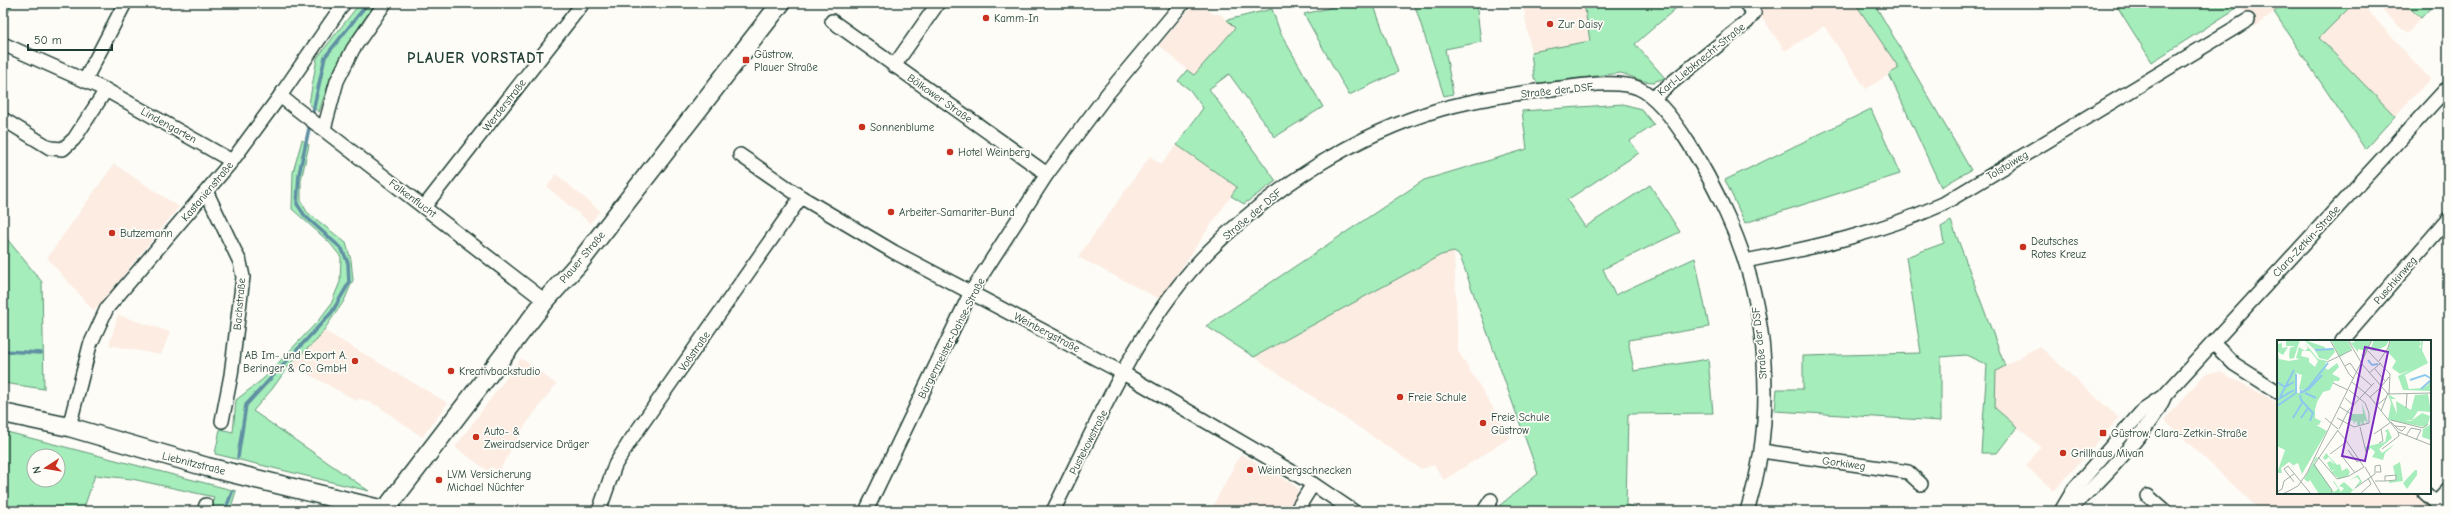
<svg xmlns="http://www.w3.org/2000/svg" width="2451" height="514" font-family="'Comic Neue',sans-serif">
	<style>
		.built { fill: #fdece2 }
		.green { fill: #a5edba; stroke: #629577; fill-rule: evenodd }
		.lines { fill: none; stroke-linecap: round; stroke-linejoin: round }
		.stream { stroke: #6190a3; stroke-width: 3.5 }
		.street-casing { stroke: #1f3d34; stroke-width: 16 }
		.secondary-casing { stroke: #1f3d34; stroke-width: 21 }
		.street { stroke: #fdfcf7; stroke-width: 13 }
		.secondary { stroke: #fdfcf7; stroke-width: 18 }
		.poi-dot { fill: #c8321e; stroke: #fdfcf7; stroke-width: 1.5 }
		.labels { text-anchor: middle; stroke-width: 3.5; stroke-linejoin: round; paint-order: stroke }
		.poi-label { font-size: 11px; fill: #1f3d34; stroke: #fdfcf7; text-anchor: start }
		.street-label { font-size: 11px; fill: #1f3d34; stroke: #fdfcf7 }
		.district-label { font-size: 15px; font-weight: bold; letter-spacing: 1px; fill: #1f3d34; stroke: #fdfcf7 }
		.inset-river { fill: none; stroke: #8dc8ed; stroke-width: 2 }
		.inset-road { fill: none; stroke: #a4b0a9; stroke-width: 1 }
		.view { fill: #7b2cbf; fill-opacity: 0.15; stroke: #7b2cbf; stroke-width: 2 }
		.inset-edge { fill: none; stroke: #1f3d34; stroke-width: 2 }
	</style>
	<rect width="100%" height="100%" fill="#fdfcf7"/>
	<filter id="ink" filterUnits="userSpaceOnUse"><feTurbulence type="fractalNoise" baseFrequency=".025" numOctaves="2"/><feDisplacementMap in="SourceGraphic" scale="8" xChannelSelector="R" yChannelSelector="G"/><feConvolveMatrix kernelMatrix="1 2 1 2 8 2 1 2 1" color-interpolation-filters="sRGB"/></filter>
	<g filter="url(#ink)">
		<!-- built -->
		<g class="built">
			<path d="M 1195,3 L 1200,3 L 1213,14 L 1220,14 L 1235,27 L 1194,76 L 1159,45 Z"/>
			<path d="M 1523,3 L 1584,3 L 1590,42 L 1531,52 Z"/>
			<path d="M 1752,3 L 1855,3 L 1899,68 L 1866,89 L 1824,26 L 1785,51 Z"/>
			<path d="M 2238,3 L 2286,3 L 2256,26 Z"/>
			<path d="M 2354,3 L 2361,3 L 2430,79 L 2395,116 L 2319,38 Z"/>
			<path d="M 2375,3 L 2404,3 L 2421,18 L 2407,34 Z"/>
			<path d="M 1177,145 L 1237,187 L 1160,299 L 1078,257 L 1150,156 L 1161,165 Z"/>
			<path d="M 114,164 L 179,207 L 94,311 L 47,258 Z"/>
			<path d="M 556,174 L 600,211 L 590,223 L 547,187 Z"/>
			<path d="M 1454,252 L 1458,351 L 1511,437 L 1444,480 L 1434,465 L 1421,469 L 1254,357 L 1441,255 Z"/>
			<path d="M 118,315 L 170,332 L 161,355 L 109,345 Z"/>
			<path d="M 323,330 L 448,403 L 422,437 L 378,406 L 359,398 L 357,401 L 290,364 L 317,340 Z"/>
			<path d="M 2039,346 L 2119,418 L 2054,491 L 2026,466 L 2041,447 L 1995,408 L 1996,371 Z"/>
			<path d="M 521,358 L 556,384 L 524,427 L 499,471 L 491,467 L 488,471 L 455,447 Z"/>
			<path d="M 2221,372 L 2278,403 L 2278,493 L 2415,493 L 2436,511 L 2261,511 L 2164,420 L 2206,373 Z"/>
			<path d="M 1241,454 L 1295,486 L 1298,491 L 1296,497 L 1288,511 L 1210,511 Z"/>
		</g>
		<!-- green -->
		<g class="green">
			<path d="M 3,3 L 14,3 L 3,20 Z"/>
			<path d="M 360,3 L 376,3 C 348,41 333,66 319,112 L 309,104 L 317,58 Z"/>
			<path d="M 1350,3 L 1373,3 L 1398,72 L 1349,95 L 1304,14 Z"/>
			<path d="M 1414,3 L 1476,3 L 1481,42 L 1445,49 L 1453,94 L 1444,96 Z"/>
			<path d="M 1584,3 L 1682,3 L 1635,44 L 1665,78 L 1653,82 L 1643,81 L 1621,73 L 1538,83 L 1534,78 L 1531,52 L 1590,41 Z"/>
			<path d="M 1855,3 L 1874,3 L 1971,170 L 1941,187 L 1889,74 L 1899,68 Z"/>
			<path d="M 2115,3 L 2238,3 L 2240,6 L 2152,62 Z"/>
			<path d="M 2286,3 L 2354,3 L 2319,38 L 2395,116 L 2365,149 L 2274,12 Z"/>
			<path d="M 2404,3 L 2435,3 L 2421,18 Z"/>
			<path d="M 1272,9 L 1280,32 L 1323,107 L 1275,137 L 1229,74 L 1209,89 L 1276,181 L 1244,204 L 1231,196 L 1237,187 L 1177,145 L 1203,108 L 1190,90 L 1178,81 L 1187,70 L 1194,75 L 1235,28 L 1227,20 Z"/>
			<path d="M 1623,104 L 1641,109 L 1654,125 L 1630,141 L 1639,153 L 1567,200 L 1585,227 L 1650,185 L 1680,232 L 1603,269 L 1615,295 L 1695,258 L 1709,327 L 1628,340 L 1634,371 L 1708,359 L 1713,413 L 1628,414 L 1626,505 L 1645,511 L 1520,511 L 1499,506 L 1538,474 L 1460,256 L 1454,252 L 1441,255 L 1254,357 L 1206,326 L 1424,180 L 1527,149 L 1522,111 Z"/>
			<path d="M 1871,109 L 1900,174 L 1745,223 L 1725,180 Z"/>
			<path d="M 302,140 L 309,145 L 301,180 L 301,201 L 307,212 L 346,243 L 351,260 L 353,280 L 344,301 L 317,340 L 290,364 L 273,388 L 253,411 L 369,491 L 215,454 L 220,429 L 233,432 L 236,400 L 263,379 L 318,321 L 331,304 L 340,282 L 341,257 L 329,242 L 292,209 L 293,172 Z"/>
			<path d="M 1951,221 L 2005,366 L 1996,371 L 1995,408 L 2017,427 L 1997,453 L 1981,453 L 1987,365 L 1966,355 L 1941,357 L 1941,421 L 1775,411 L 1777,389 L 1803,389 L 1803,356 L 1921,353 L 1906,257 L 1944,243 L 1941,227 Z"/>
			<path d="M 3,234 L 42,282 L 44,389 L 3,383 Z"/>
			<path d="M 3,431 L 236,491 L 230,511 L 211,511 L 214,497 L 132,479 L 95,475 L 83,511 L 3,511 ZM 34,456 L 58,456 L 58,480 L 34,480 Z"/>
		</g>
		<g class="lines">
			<!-- stream -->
			<g class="stream">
				<path d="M 312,116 L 325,57 L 368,3"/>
				<path d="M 3,351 L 41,353"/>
				<path d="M 238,457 L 246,405 L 332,312 L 349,283 L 348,263 L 342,249 L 305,216 L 297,204 L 299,174 L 310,124"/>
				<path d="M 225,511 L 232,492"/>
			</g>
			<!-- street casing -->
			<g class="street-casing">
				<g id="street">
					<path d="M 832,21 L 1047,174"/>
					<path d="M 3,44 L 106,90 L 232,161"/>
					<path d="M 894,66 L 938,3"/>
					<path d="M 85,80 L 125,3"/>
					<path d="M 280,96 L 545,301"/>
					<path d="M 1654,97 L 1747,22 L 1754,13 L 1745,3"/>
					<path d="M 3,119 L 50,148 L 63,149 L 74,139 L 106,90"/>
					<path d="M 324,129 L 337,81 L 353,49 L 385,3"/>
					<path d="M 740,155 L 801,197 L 894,252 L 1123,373 L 1313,484 L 1353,511"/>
					<path d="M 207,193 L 240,262 L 243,277 L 231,375 L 222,421"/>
					<path d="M 424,207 L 583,3"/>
					<path d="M 1745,261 C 1813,248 1879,233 1943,204 L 2248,20"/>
					<path d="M 2342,341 L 2448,219"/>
					<path d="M 2214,344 L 2234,364 L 2278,392"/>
					<path d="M 69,427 L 90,345 L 107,308 L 232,161 L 280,96 L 344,3"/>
					<path d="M 1762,451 L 1908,472 L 1921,484"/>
					<path d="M 2425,493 L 2445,511"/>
					<path d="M 2148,496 L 2165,511"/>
					<path d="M 2436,503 L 2448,490"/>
					<path d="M 204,511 L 206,505"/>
					<path d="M 599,511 L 615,465 L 630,441 L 801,197"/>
					<path d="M 866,511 L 971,292 L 1047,174 L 1108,93 L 1183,3"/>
					<path d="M 1053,511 C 1098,422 1138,323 1209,251 C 1273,187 1354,135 1441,109 C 1477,99 1514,94 1551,89 C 1575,87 1615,79 1638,88 C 1671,102 1711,180 1726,213 C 1769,303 1777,417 1747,511"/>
					<path d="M 1296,511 L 1313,484"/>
					<path d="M 1484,511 L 1491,500"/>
					<path d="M 2061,511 L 2074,489 L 2144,409 L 2165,395 L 2448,87"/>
					<path d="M 2066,511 C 2093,490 2154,426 2165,395"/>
				</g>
			</g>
			<!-- secondary casing -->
			<g class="secondary-casing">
				<g id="secondary">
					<path d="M 3,413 L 69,427 L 207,467 L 388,511"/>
					<path d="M 385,510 L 545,301 L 579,263 L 781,3"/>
				</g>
			</g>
			<!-- street -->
			<use href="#street" class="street"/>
			<!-- secondary -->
			<use href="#secondary" class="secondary"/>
		</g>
	</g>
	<!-- markers -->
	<g class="poi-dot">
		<circle cx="986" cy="18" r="4"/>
		<circle cx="1550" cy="24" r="4"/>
		<rect x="742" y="56" width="8" height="8" rx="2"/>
		<circle cx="862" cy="127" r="4"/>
		<circle cx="950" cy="152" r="4"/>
		<circle cx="891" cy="212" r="4"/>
		<circle cx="112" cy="233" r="4"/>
		<circle cx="2023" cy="247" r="4"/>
		<circle cx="355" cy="361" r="4"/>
		<circle cx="451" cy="371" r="4"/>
		<circle cx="1400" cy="397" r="4"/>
		<circle cx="1483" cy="423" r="4"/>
		<rect x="2099" y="429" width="8" height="8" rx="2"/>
		<circle cx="476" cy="437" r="4"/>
		<circle cx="2063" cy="453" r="4"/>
		<circle cx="1250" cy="470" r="4"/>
		<circle cx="439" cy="480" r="4"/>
	</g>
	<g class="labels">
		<!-- poi labels -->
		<g class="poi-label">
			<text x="994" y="22">Kamm-In</text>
			<text x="1558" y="28">Zur Daisy</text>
			<text x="754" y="58">Güstrow,<tspan x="754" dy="13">Plauer Straße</tspan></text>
			<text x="870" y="131">Sonnenblume</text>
			<text x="958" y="156">Hotel Weinberg</text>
			<text x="899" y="216">Arbeiter-Samariter-Bund</text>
			<text x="120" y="237">Butzemann</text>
			<text x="2031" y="245">Deutsches<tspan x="2031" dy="13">Rotes Kreuz</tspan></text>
			<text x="347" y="359" text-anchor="end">AB Im- und Export A.<tspan x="347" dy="13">Beringer &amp; Co. GmbH</tspan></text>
			<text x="459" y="375">Kreativbackstudio</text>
			<text x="1408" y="401">Freie Schule</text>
			<text x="1491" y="421">Freie Schule<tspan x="1491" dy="13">Güstrow</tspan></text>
			<text x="484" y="435">Auto- &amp;<tspan x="484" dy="13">Zweiradservice Dräger</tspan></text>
			<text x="2111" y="437">Güstrow, Clara-Zetkin-Straße</text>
			<text x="2071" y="457">Grillhaus Mivan</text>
			<text x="1258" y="474">Weinbergschnecken</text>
			<text x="447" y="478">LVM Versicherung<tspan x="447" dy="13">Michael Nüchter</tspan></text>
		</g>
		<!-- street labels -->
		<g class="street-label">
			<text transform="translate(1701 59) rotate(-39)" y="4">Karl-Liebknecht-Straße</text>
			<text transform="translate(1557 90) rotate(-6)" y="4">Straße der DSF</text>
			<text transform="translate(940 98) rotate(35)" y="4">Bölkower Straße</text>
			<text transform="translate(504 105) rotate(-52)" y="4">Werderstraße</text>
			<text transform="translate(169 125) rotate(29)" y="4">Lindengarten</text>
			<text transform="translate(2007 165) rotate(-31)" y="4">Tolstoiweg</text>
			<text transform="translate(207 191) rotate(-50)" y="4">Kastanienstraße</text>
			<text transform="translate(413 198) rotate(37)" y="4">Falkenflucht</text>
			<text transform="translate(1252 214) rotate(-40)" y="4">Straße der DSF</text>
			<text transform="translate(2306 241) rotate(-47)" y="4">Clara-Zetkin-Straße</text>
			<text transform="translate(582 257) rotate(-50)" y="4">Plauer Straße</text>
			<text transform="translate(2395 280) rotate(-49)" y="4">Puschkinweg</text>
			<text transform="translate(239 304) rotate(-85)" y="4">Bachstraße</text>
			<text transform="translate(1047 332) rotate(28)" y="4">Weinbergstraße</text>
			<text transform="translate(951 338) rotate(-63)" y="4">Bürgermeister-Dahse-Straße</text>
			<text transform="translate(1759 343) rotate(-96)" y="4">Straße der DSF</text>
			<text transform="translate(694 351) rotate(-55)" y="4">Voßstraße</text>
			<text transform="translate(1088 442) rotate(-63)" y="4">Pustekowstraße</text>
			<text transform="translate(194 463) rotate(14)" y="4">Liebnitzstraße</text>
			<text transform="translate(1844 463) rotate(8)" y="4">Gorkiweg</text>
		</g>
		<!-- district labels -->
		<g class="district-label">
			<text x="476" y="63">PLAUER VORSTADT</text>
		</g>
	</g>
	<!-- overview -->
	<g transform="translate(2277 340)">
		<rect width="154" height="154" fill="#fdfcf7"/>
		<path d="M 9,0 L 23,0 L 17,18 L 13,19 L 12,16 L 13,8 L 18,6 L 9,6 ZM 27,0 L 48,7 L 48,10 L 57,8 L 58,12 L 51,20 L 42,18 L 38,10 ZM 54,0 L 70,0 L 75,9 L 63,17 ZM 71,0 L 75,3 L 80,0 L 95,0 L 87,18 L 83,14 L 87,16 L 89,11 L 81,9 L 81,12 ZM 97,0 L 112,0 L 109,6 L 98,11 L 93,10 ZM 114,0 L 142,0 L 144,4 L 142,7 L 144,8 L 144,0 L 146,0 L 145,10 L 151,23 L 128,35 L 132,49 L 145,48 L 151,45 L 154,39 L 154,51 L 126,50 L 121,36 L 134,30 L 123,34 L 115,28 L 119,21 L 110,11 ZM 5,3 L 5,8 L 11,7 L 6,15 L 1,12 L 2,19 L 12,21 L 23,19 L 19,18 L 22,7 L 28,11 L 31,8 L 28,3 L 41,19 L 50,21 L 45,31 L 52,22 L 48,28 L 51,30 L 60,23 L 62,27 L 55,34 L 63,38 L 62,41 L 57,41 L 53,50 L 46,52 L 40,62 L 38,70 L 38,78 L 44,81 L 42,85 L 39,85 L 50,91 L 25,134 L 21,123 L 13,127 L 16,125 L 12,122 L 4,128 L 5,133 L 0,133 L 8,110 L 0,106 L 0,4 ZM 25,11 L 33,11 L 41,21 L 38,27 L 32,22 L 32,18 L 24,16 ZM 19,33 L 25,35 L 22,49 L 27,50 L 32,46 L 23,53 L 19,53 ZM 111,54 L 119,59 L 114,59 L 120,74 L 119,61 L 139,73 L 134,70 L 138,55 L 151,54 L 154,72 L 141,71 L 135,80 L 127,81 L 134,81 L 145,73 L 153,76 L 151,84 L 148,87 L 111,80 L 114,63 ZM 85,63 L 91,83 L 87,80 L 87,84 L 85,85 L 84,81 L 83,85 L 80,85 L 80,81 L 76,84 L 77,81 L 71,80 L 74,74 L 86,74 ZM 154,84 L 154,100 L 145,97 L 146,89 ZM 111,89 L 115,98 L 102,109 L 105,113 L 118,104 L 108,113 L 106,120 L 95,117 L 98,112 L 94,108 L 89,112 L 88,107 L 108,102 L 110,93 L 108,91 ZM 49,113 L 60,125 L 63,124 L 65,131 L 70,128 L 73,132 L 71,136 L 62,139 L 54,132 L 59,129 L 54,131 L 50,123 L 53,121 L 58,125 L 52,117 L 48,120 L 46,118 ZM 39,117 L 41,118 L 37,123 L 55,150 L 53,154 L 42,154 L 33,140 L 31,142 L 27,139 ZM 123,122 L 126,141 L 112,143 L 112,141 L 119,140 L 116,126 ZM 138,130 L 140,130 L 140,135 L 130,149 L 126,143 ZM 81,135 L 85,142 L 72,154 L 55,153 L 55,150 L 57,152 L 61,149 L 56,141 L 57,141 L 64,152 L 67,148 L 62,146 L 67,142 L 76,150 L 83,141 L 80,137 L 73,140 Z" fill="#a5edba" fill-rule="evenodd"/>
		<path class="inset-river" d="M 38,10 L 56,9M 91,20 L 95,25 L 101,24M 133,40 L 148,35 L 153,38M 0,42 L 8,47 L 17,42M 144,49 L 154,40M 23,50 L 26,52 L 31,48 L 51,23M 23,53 L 32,49 L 45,35M 28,53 L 39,58M 23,55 L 24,60 L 36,73 L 33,81M 3,57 L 17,30M 0,60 L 17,50M 0,66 L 19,53 L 19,34M 16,78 L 25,63M 24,78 L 31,68"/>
		<path class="inset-road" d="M 53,0 L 72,34 L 77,39M 71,0 L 85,24M 91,11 L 113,34 L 112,54M 102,21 L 111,8 L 113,0M 50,22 L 75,10M 85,24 L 111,54 L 154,53M 68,26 L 73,23 L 80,33M 98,29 L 108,41M 80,33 L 95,46M 92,33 L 104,23M 75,42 L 93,57 L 121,92 L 122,96 L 105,109M 56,43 L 71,50M 104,47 L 112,37M 93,57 L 102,49M 68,58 L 77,66M 100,65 L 110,57M 63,67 L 74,74M 129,68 L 130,54M 104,71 L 111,53M 48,78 L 61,89M 60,78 L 77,87 L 92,83 L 92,73 L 88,63 L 72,50M 114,80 L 146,88 L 151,84M 83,87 L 89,112M 62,89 L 71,71 L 97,43M 60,90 L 69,100M 121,92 L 154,105M 97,94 L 114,82 L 121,89 L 125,91 L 129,87 L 118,86M 129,96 L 134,88 L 144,90 L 139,100M 68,99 L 87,127M 102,103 L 106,101 L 104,89M 71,110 L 80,122 L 84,120M 53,114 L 68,103M 65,116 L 78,133M 41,117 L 60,139 L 72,136 L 87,127M 88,127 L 104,154M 98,141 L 108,141 L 119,140 L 119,135 L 108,136 L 108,141M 17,142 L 7,129 L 11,126 L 34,154M 78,148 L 98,134 L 98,126 L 103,125 L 104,132 L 99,132M 0,152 L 5,149 L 7,141 L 17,134M 54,153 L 55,150 L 37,125 L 61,90M 6,154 L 21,146 L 30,133 L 95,0M 83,154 L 94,144 L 91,138"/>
		<path class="view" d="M 88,7 L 111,12 L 88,121 L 65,116 Z"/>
		<rect width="154" height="154" class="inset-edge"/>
	</g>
	<!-- margin -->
	<rect width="2451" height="514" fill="none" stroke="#fdfcf7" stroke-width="16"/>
	<rect x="8" y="8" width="2435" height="498" fill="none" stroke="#1f3d34" stroke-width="1.5" filter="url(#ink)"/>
	<!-- north arrow -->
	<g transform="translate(46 468) rotate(258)"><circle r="19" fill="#fdfcf7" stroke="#a4b0a9"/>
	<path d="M0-3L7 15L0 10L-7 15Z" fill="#c8321e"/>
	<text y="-6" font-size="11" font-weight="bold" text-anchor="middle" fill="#1f3d34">N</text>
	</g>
	<!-- scale -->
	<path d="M28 44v6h84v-6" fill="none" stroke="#1f3d34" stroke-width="2"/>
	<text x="34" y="44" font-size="12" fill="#1f3d34" stroke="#fdfcf7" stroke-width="3" paint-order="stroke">50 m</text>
</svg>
